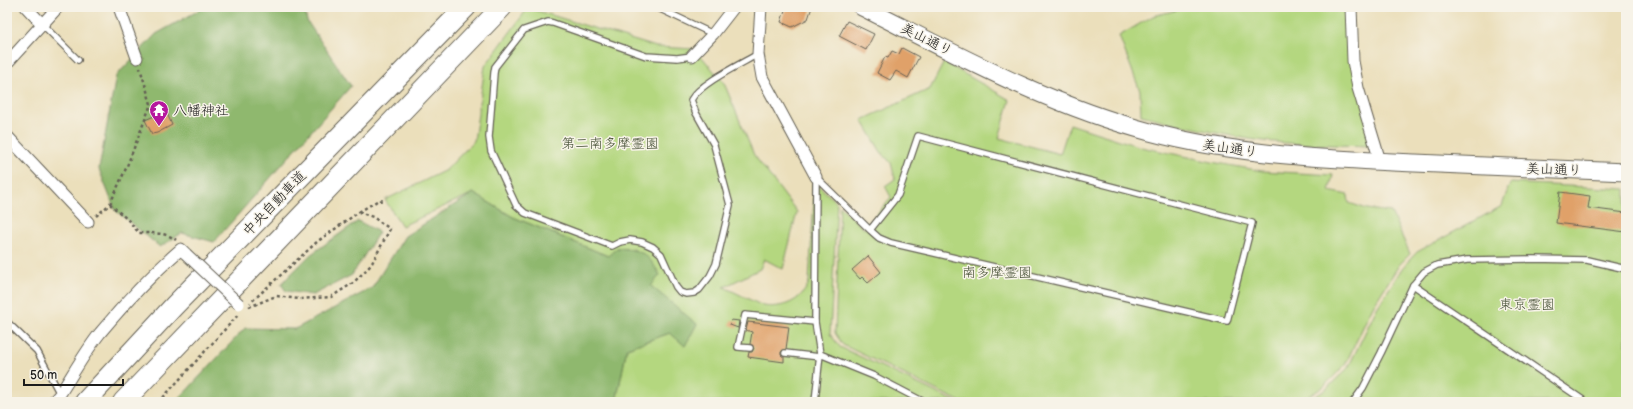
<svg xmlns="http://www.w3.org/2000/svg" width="1633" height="409" font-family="'Balsamiq Sans','Klee One',sans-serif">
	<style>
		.green { fill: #b4d77f; stroke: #687a4e }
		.forest { fill: #8fb86e; stroke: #566a45 }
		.building { fill: #e0a169 }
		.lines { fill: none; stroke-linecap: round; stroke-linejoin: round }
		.lane-casing { stroke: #646054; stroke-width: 8 }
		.street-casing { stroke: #646054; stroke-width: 13 }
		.primary-casing { stroke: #646054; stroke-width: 19 }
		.highway-casing { stroke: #646054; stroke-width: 22 }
		.path { stroke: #646054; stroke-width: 2.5; stroke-dasharray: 3 3; stroke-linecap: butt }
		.lane { stroke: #fff; stroke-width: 5.5 }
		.street { stroke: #fff; stroke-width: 11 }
		.primary { stroke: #fff; stroke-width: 17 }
		.highway { stroke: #fff; stroke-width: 20 }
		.street-bridge-casing { stroke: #646054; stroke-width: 13; stroke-linecap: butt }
		.street-bridge { stroke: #fff; stroke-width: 11 }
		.labels { text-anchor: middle; stroke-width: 3; stroke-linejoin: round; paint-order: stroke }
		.street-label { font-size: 14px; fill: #1c1c1c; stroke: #f7f3e8 }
		.poi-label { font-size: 14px; fill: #1c1c1c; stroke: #f7f3e8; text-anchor: start }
		.park-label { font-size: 14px; fill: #4a543a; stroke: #f7f3e8 }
	</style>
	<rect width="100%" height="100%" fill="#f7f3e8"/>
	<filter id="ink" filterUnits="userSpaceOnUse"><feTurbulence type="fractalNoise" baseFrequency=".025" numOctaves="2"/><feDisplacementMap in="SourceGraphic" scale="8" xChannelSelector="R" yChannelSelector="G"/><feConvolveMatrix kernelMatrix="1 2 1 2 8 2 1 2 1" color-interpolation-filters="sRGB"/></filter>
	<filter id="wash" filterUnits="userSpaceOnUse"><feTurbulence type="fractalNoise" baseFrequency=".012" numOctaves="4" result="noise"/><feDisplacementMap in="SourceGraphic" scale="16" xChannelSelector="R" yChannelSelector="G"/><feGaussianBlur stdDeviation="0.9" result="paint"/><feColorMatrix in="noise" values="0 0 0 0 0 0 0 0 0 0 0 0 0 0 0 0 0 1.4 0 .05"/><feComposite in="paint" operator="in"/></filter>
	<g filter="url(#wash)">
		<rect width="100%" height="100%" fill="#ebdfbb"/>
		<!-- green -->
		<g class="green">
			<path d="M 1189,7 L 1351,7 L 1353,61 L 1374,146 C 1333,145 1290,145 1249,139 C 1212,133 1177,124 1141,115 L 1140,91 L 1119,36 L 1153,16 Z"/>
			<path d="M 528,8 L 656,47 L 695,49 L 724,83 L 754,155 L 797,212 L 783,269 L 764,259 L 760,269 L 724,287 L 763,306 C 783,309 802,301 809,282 L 815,182 L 837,203 L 830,334 L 840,347 L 956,402 L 616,402 L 627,348 L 670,333 L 634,249 L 617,248 L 608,256 L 513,217 L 473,193 L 402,226 L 385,200 L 446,170 L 474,141 L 485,66 Z"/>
			<path d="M 944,62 L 1010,100 L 999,138 L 1060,154 L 1070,124 L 1141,147 L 1212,162 L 1262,171 L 1333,175 L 1329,191 L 1348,195 L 1349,203 L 1367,209 L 1391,212 L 1410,254 L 1399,265 L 1373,306 L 1345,365 L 1323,387 L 1300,402 L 961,402 L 843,345 L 835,333 L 840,206 L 864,229 L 891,197 L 885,186 L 895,179 L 891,163 L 881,152 L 862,120 L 930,89 Z"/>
			<path d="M 1510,183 L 1626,189 L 1626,402 L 1307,402 L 1325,390 L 1348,368 L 1377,308 L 1403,267 L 1417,252 L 1502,206 Z"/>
		</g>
		<!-- forest -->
		<g class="forest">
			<path d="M 205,7 L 304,7 L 307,21 L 351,86 L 214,242 L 182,233 L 160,247 L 115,210 L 99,169 L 116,76 L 156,34 Z"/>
			<path d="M 473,193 L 513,217 L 608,256 L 617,248 C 643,250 647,253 660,275 L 651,286 L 697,324 L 685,346 L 670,333 L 627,348 L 616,402 L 176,402 L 245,328 L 295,329 L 372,288 L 405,236 Z"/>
			<path d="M 358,221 L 379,232 L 352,275 L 313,295 L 286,291 L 281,284 L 310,255 Z"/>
		</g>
		<g id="blocks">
			<!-- building -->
			<g class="building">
				<path d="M 786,7 L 812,7 L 808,19 L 792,27 L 781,22 Z"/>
				<path d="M 847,21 L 874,34 L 866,50 L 839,36 Z"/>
				<path d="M 902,48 L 919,57 L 908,78 L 896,71 L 890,80 L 877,73 L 885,57 L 888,58 L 892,51 L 899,54 Z"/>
				<path d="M 166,111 L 172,125 L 157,133 L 152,134 L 145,120 Z"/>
				<path d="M 1560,192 L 1590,196 L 1588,208 L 1626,213 L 1626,232 L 1556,223 Z"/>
				<path d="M 868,256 L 881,272 L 868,283 L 862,277 L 860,279 L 852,270 Z"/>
				<path d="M 731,320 L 739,321 L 738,328 L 730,325 Z"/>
				<path d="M 748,322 L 789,327 L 786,349 L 781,352 L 781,355 L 784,357 L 784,362 L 748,357 L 749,352 L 752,352 L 754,348 L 750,344 L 752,332 L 746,330 Z"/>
			</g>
		</g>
	</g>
	<g filter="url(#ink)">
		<use href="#blocks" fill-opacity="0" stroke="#646054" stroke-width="1"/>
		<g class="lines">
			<!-- lane casing -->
			<g class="lane-casing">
				<g id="lane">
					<path d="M 656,7 L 713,34"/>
					<path d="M 42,24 L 78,60"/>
					<path d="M 692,56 L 677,58 L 646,56 L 553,23 L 548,22 L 524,30 L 495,67 L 494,73 L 489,137 L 491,151 L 516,205 L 525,213 L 612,246 L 620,242 L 630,240 L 642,242 L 653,247 L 661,254 L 676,287 L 680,292 L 686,294 L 694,293 L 699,290 L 710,276 L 716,264 L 730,205 L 714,145 L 696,113 L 691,100 C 699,84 741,64 758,54"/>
					<path d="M 816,177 L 870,230 L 879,238 L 891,243 L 1227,321 L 1252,223 L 918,136 L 898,195 L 870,230"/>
					<path d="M 1413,285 L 1586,402"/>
					<path d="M 7,322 L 37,351 L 60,394"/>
					<path d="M 750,348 L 738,347 L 745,315 L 815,322"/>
					<path d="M 785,353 L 820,357"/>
					<path d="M 820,354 L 874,376 L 924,402"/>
					<path d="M 815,402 L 820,354 L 815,322 L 816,177"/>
					<path d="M 1353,402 L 1363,388 L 1381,353 L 1413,285 L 1424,272 L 1437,265 L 1467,260 L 1533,259 L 1587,260 L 1626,269"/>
				</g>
			</g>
			<!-- street casing -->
			<g class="street-casing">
				<g id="street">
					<path d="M 26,7 L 42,24"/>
					<path d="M 119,7 L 137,58"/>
					<path d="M 761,7 L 758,54 L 762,77 L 816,177"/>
					<path d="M 1351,7 L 1353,61 L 1358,88 L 1380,161"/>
					<path d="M 692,56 L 713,34 L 734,7"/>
					<path d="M 7,63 L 58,7"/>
					<path d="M 7,136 L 88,222"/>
					<path d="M 53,402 L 60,394 C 73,374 85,352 100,333 C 125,303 152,274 181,249 L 186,254"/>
				</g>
			</g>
			<!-- primary casing -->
			<g class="primary-casing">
				<path id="primary" d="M 862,7 C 956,54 1048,105 1150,132 C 1236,155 1326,159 1415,163 C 1485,166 1556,169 1626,172"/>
			</g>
			<!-- highway casing -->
			<g class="highway-casing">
				<g id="highway">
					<path d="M 85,402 L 174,306 L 466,7"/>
					<path d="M 123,402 L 502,7"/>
				</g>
			</g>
			<!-- path -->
			<g class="path">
				<path d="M 110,204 L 127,166 L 151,104 L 140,68"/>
				<path d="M 359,212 L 377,201 L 385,200"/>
				<path d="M 96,216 L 110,204 L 128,220 L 139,233 C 151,233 166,232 176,240"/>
				<path d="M 249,307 L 276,296 L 299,299 L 331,297 L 353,283 L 371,265 L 390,229 L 373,217 L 359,212 L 318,241 L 250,303"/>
				<path d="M 159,402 L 238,315"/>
			</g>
			<!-- lane -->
			<use href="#lane" class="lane"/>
			<!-- street -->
			<use href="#street" class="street"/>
			<!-- primary -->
			<use href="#primary" class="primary"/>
			<!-- highway -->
			<use href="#highway" class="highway"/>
			<!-- street-bridge casing -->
			<g class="street-bridge-casing">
				<path id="street-bridge" d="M 186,254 L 239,304"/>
			</g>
			<!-- street-bridge -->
			<use href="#street-bridge" class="street-bridge"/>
		</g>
	</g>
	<!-- icons -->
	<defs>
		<g id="temple-pin" transform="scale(1)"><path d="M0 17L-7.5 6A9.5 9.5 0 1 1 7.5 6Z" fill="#b5179e" stroke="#f7f3e8"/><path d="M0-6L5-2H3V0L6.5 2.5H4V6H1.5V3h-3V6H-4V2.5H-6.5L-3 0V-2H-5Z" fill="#fff"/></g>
	</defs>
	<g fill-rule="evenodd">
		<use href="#temple-pin" x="159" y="110"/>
	</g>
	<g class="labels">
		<!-- street labels -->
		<g class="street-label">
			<text transform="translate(927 39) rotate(27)" y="5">美山通り</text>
			<text transform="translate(1230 148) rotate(8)" y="5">美山通り</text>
			<text transform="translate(1554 169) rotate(2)" y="5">美山通り</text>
			<text transform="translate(274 203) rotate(-46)" y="5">中央自動車道</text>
		</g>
		<!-- poi labels -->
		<g class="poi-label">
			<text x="173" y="115">八幡神社</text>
		</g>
		<!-- park labels -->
		<g class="park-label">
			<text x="610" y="148">第二南多摩霊園</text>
			<text x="997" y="277">南多摩霊園</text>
			<text x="1527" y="309">東京霊園</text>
		</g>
	</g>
	<!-- margin -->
	<rect width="1633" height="409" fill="none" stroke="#f7f3e8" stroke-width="24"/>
	<!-- scale -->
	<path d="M24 379v6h99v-6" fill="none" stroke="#1c1c1c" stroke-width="2"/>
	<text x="30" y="379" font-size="12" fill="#1c1c1c" stroke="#f7f3e8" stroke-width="3" paint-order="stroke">50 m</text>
</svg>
